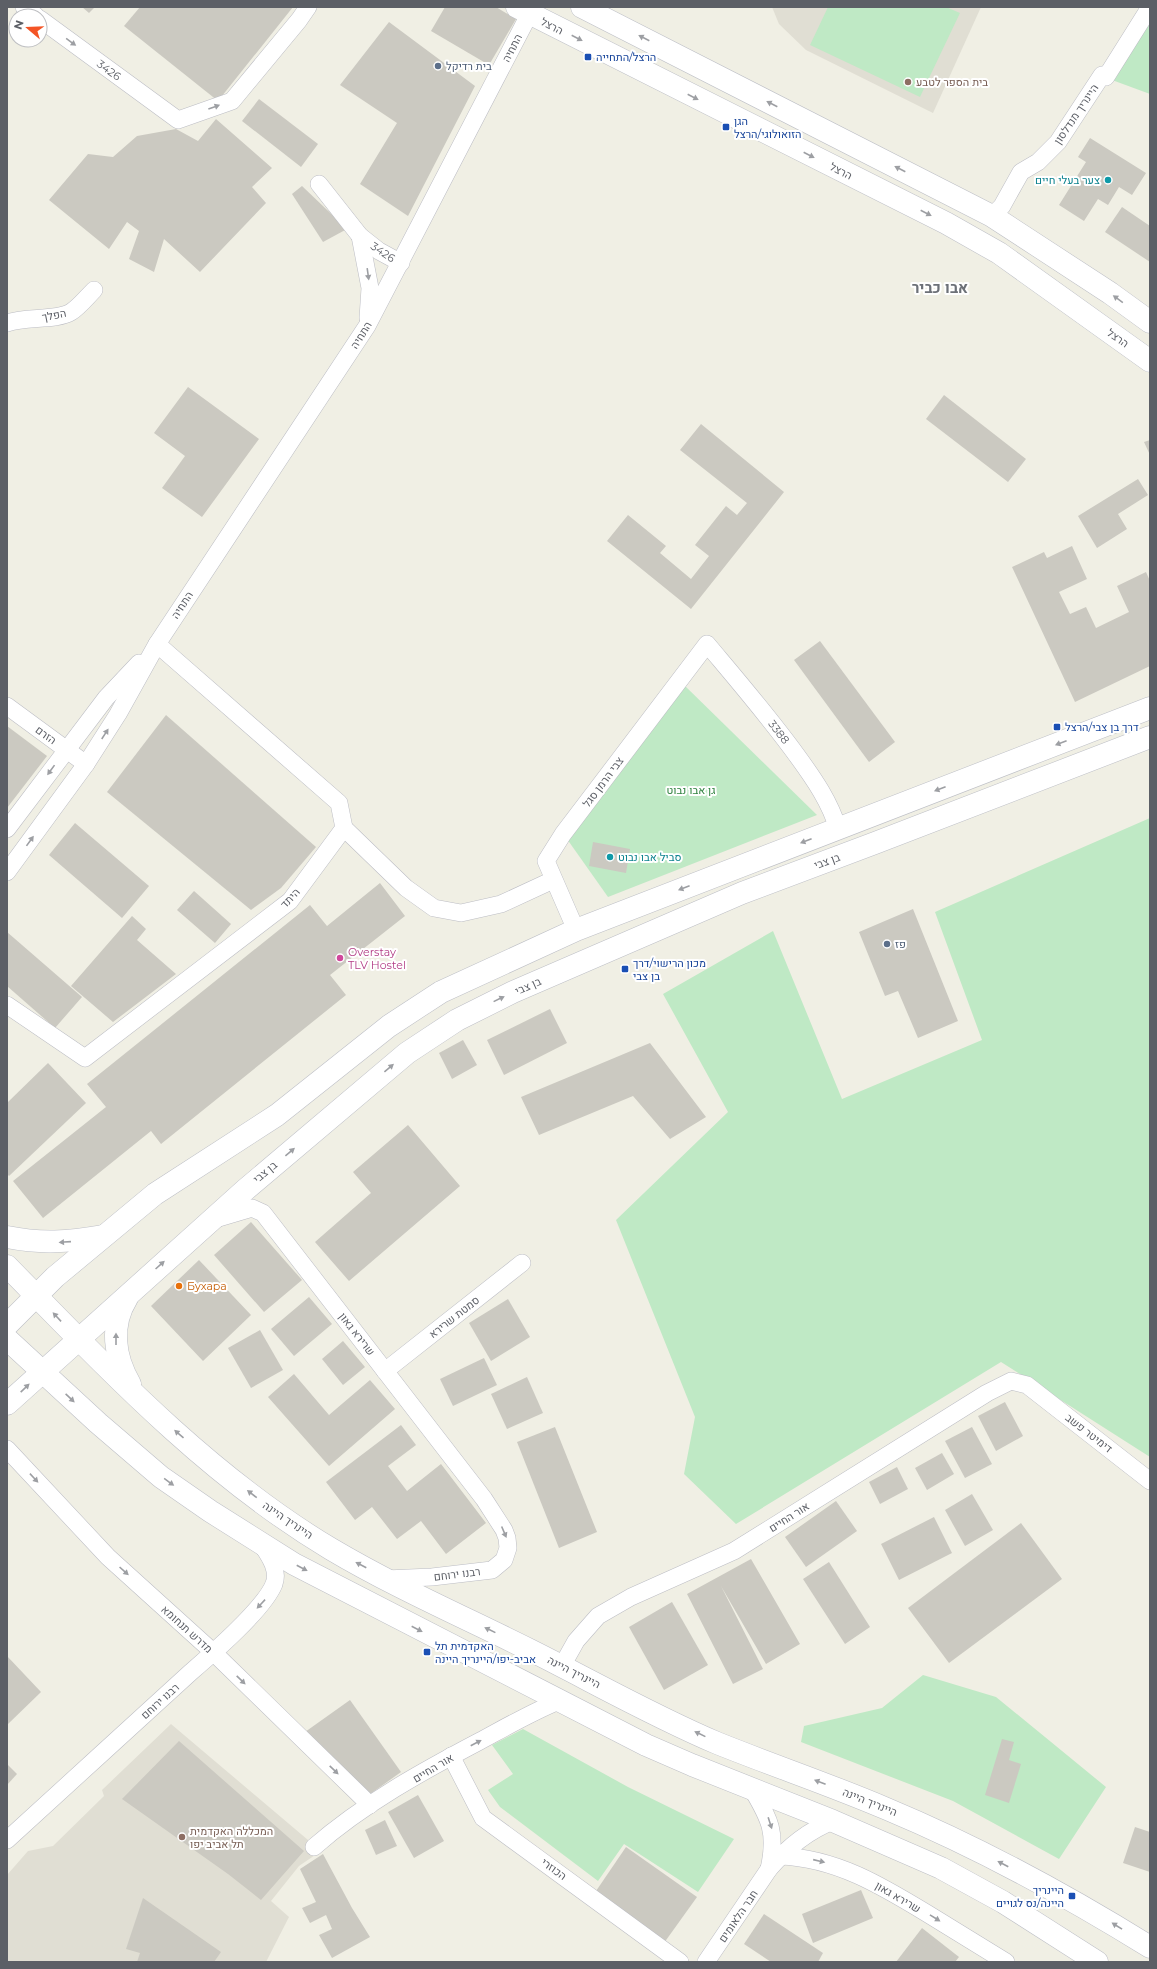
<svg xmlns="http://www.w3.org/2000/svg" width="1157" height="1969" font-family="Montserrat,Heebo,sans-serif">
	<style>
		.education { fill: #e0ded3 }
		.green { fill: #bfe9c5 }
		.building { fill: #cbc9c1 }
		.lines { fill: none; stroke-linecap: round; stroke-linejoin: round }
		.street-casing { stroke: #bcbdc4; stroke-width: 18 }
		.secondary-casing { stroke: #bdbfc6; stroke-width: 23 }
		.street { stroke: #fff; stroke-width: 17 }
		.secondary { stroke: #fff; stroke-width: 22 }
		.oneway { fill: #9d9fa3 }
		.transit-dot { fill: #1a4fb4; stroke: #fff; stroke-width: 1.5 }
		.service-dot { fill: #5c6f8a; stroke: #fff; stroke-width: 1.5 }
		.education-dot { fill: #8d6e63; stroke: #fff; stroke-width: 1.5 }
		.culture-dot { fill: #0f9aa8; stroke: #fff; stroke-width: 1.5 }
		.hotel-dot { fill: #d1479c; stroke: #fff; stroke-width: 1.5 }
		.food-dot { fill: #e8710a; stroke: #fff; stroke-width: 1.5 }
		.labels { text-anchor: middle; stroke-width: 4; stroke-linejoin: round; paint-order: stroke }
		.street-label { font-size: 11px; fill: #5c5f66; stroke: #fff }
		.transit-label { font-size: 11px; fill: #164399; stroke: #fff; text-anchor: start }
		.service-label { font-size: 11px; fill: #4e5e75; stroke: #fff; text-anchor: start }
		.education-label { font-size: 11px; fill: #785e54; stroke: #fff; text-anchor: start }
		.culture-label { font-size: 11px; fill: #0d838f; stroke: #fff; text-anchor: end }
		.park-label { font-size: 11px; fill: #2f823f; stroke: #fff }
		.hotel-label { font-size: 11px; fill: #b23c85; stroke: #fff; text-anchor: start }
		.food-label { font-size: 11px; fill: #c56008; stroke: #fff; text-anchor: start }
		.district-label { font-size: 15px; font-weight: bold; fill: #6d7178; stroke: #fff }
	</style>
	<rect width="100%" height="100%" fill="#f0efe4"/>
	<!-- education -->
	<g class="education">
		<path d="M 772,7 L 981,7 L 933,113 L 806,50 L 779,24 Z"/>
		<path d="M 171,1724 L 321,1851 L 299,1866 L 271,1901 L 289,1917 L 266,1962 L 7,1962 L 7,1875 L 28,1851 L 53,1846 L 104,1796 L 102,1790 Z"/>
	</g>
	<!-- green -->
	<g class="green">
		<path d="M 828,7 L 946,7 L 960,13 L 920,97 L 810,45 Z"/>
		<path d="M 1150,15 L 1150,94 L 1112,80 Z"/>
		<path d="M 683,684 L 817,815 L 608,897 L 567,839 Z"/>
		<path d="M 1150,818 L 1150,1457 L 1001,1362 L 736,1524 L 684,1474 L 695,1417 L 616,1220 L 728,1112 L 663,994 L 773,931 L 842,1099 L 982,1040 L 935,912 Z"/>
		<path d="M 923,1675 L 996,1697 L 1106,1787 L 1059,1859 L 953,1801 L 801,1742 L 804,1726 L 882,1708 Z"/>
		<path d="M 523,1729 L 628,1787 L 734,1839 L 698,1892 L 624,1844 L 598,1881 L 500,1807 L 488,1790 L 513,1774 L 492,1745 Z"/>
	</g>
	<!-- building -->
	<g class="building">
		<path d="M 82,7 L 95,7 L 89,13 Z"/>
		<path d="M 140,7 L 293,7 L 218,101 L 124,26 Z"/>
		<path d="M 445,7 L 496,7 L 516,19 L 489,65 L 431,31 Z"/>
		<path d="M 389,22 L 475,86 L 408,216 L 360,184 L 397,123 L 340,85 Z"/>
		<path d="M 259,99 L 318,144 L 301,167 L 242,121 Z"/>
		<path d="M 216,119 L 272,168 L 252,187 L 266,203 L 200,272 L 164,239 L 154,272 L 129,259 L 139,231 L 127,222 L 109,249 L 49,200 L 88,154 L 113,157 L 137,136 L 176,129 L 198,141 Z"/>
		<path d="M 1090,138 L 1146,173 L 1132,195 L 1119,187 L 1108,205 L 1098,199 L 1084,221 L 1059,205 L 1086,162 L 1078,157 Z"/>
		<path d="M 302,186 L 347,229 L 323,242 L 292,194 Z"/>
		<path d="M 1122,207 L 1150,226 L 1150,262 L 1105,232 Z"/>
		<path d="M 188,387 L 259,439 L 202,517 L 162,488 L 185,456 L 154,433 Z"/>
		<path d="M 944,395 L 1026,459 L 1008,482 L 926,419 Z"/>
		<path d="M 701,424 L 784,492 L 691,609 L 607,541 L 628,515 L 666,546 L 660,553 L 691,579 L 709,556 L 695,545 L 726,506 L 737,515 L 747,503 L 680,450 Z"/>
		<path d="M 1150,440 L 1150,455 L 1144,442 Z"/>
		<path d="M 1138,479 L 1148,495 L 1118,514 L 1127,529 L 1097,548 L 1078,516 Z"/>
		<path d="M 1072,546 L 1087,579 L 1059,592 L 1070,614 L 1086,607 L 1096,628 L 1129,612 L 1117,586 L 1146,572 L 1150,581 L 1150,666 L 1075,702 L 1012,567 L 1044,552 L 1047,558 Z"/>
		<path d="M 820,641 L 895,742 L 869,762 L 794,660 Z"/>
		<path d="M 166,715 L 316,847 L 281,888 L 251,910 L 107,792 Z"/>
		<path d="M 7,726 L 47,756 L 7,808 Z"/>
		<path d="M 75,823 L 149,886 L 122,918 L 49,855 Z"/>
		<path d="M 593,842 L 630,849 L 626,873 L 589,866 Z"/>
		<path d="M 380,883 L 405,916 L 330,975 L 346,995 L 161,1144 L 151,1131 L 43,1218 L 13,1181 L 106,1107 L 87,1084 L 310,905 L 327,926 Z"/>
		<path d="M 194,891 L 231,924 L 215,943 L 177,910 Z"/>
		<path d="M 913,909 L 958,1021 L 918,1038 L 898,991 L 885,996 L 859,932 Z"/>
		<path d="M 132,916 L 146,929 L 137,940 L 176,974 L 113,1022 L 71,986 Z"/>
		<path d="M 7,932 L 82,997 L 55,1028 L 7,986 Z"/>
		<path d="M 550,1009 L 567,1043 L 504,1075 L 487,1040 Z"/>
		<path d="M 463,1040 L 477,1065 L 452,1079 L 439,1053 Z"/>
		<path d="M 650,1043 L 706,1117 L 670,1139 L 633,1096 L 539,1135 L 521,1097 Z"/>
		<path d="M 48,1063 L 86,1103 L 9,1176 L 7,1174 L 7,1103 Z"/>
		<path d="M 408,1125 L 460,1186 L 349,1281 L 315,1242 L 371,1193 L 353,1172 Z"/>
		<path d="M 251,1222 L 302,1280 L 264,1312 L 214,1255 Z"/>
		<path d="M 199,1260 L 251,1315 L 203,1361 L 151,1306 Z"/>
		<path d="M 309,1297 L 332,1324 L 294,1356 L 271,1329 Z"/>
		<path d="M 508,1299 L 530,1337 L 491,1361 L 469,1323 Z"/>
		<path d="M 260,1330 L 283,1370 L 251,1388 L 228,1348 Z"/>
		<path d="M 343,1341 L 365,1367 L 343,1385 L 322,1359 Z"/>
		<path d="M 484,1358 L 497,1385 L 453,1406 L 440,1379 Z"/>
		<path d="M 294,1374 L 329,1415 L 370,1380 L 395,1409 L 329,1466 L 268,1397 Z"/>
		<path d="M 527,1377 L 543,1413 L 507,1429 L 491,1394 Z"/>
		<path d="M 1005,1402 L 1023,1436 L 996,1451 L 978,1416 Z"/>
		<path d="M 401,1425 L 416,1445 L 388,1466 L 407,1491 L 441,1464 L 486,1523 L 446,1554 L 421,1521 L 397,1539 L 372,1507 L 355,1520 L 326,1482 Z"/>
		<path d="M 555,1427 L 597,1532 L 559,1548 L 517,1442 Z"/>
		<path d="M 972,1427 L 992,1464 L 965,1478 L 945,1441 Z"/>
		<path d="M 942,1453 L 954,1474 L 927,1490 L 915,1468 Z"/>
		<path d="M 897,1467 L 908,1489 L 880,1504 L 869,1482 Z"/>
		<path d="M 972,1494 L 993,1530 L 965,1546 L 945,1510 Z"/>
		<path d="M 836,1501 L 857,1531 L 806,1567 L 785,1537 Z"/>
		<path d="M 934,1517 L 952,1553 L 899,1580 L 881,1544 Z"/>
		<path d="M 1021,1523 L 1062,1579 L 949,1663 L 908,1608 Z"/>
		<path d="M 751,1559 L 800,1644 L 766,1664 L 721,1586 L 763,1669 L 733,1684 L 687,1594 Z"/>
		<path d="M 829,1562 L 870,1627 L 845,1644 L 803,1579 Z"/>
		<path d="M 672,1602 L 708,1665 L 664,1690 L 629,1627 Z"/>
		<path d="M 7,1656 L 41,1692 L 7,1725 Z"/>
		<path d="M 350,1700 L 401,1772 L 366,1797 L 305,1732 Z"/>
		<path d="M 1002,1739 L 1014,1742 L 1009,1760 L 1021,1764 L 1009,1803 L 985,1795 Z"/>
		<path d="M 179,1741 L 304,1851 L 261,1900 L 228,1874 L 122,1799 Z"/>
		<path d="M 7,1764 L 17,1774 L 7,1785 Z"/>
		<path d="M 418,1795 L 444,1841 L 414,1858 L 388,1812 Z"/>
		<path d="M 385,1820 L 397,1846 L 376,1855 L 365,1830 Z"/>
		<path d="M 1135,1827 L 1150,1832 L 1150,1872 L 1123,1863 Z"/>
		<path d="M 626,1847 L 697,1897 L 664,1943 L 594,1894 Z"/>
		<path d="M 323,1854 L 352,1908 L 370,1937 L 332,1958 L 319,1935 L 332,1929 L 326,1915 L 310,1923 L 302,1908 L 316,1902 L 300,1869 Z"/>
		<path d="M 861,1890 L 873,1918 L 813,1943 L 802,1914 Z"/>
		<path d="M 143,1898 L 221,1952 L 214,1962 L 137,1962 L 140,1953 L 126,1949 Z"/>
		<path d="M 764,1914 L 823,1953 L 818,1962 L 771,1962 L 744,1944 Z"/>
		<path d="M 922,1928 L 959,1957 L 955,1962 L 896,1962 Z"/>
	</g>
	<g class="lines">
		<!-- street casing -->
		<g class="street-casing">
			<g id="street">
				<path d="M 24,7 L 36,16"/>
				<path d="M 40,19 L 178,120 L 232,101 L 299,20 L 308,7"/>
				<path d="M 319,184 L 360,236 L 379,251 L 401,263"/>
				<path d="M 992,216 L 1002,206 L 1021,172 L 1038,162 L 1058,142 L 1102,75 L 1106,77 L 1150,7"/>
				<path d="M 360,236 L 370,288 L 368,318"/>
				<path d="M 7,323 C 25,316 56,321 71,312 C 79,307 87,297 94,290"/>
				<path d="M 7,706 L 86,764"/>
				<path d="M 344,828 L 406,888 L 434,908 L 461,913 L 501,904 L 553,880"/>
				<path d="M 7,829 L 106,698 L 139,663"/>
				<path d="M 7,872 L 86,764 L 118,714 L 157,644 L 367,326 L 533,7"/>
				<path d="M 576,930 L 546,861 L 563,834 L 707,644 C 738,681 770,718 798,757 C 814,779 830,802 838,829"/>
				<path d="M 7,1005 L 85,1058 L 290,901 L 344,828 L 339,803 L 157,644"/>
				<path d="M 215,1219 L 252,1208 L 263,1213 L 484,1499 L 504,1530 L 507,1538 L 508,1548 L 504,1560 L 492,1570 L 432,1577 L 386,1579"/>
				<path d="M 385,1371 L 522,1263"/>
				<path d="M 7,1449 L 108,1557 L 213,1652 L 370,1805"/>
				<path d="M 562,1666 L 576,1641 L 598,1616 L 631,1597 L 734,1551 L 987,1393 L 1011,1381 L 1027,1385 L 1150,1481"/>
				<path d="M 451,1756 L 483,1818 L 680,1962"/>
				<path d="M 752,1789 C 770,1819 777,1833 769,1869"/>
				<path d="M 7,1840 C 68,1784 130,1728 191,1672 C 213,1653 264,1609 274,1584 C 279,1570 270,1557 262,1545"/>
				<path d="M 314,1847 C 363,1804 423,1771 480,1741 C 506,1727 532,1712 559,1701"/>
				<path d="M 780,1856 C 836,1858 882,1886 928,1914 C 954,1930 980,1946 1006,1962"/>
				<path d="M 706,1962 L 769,1869 C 787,1848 807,1831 833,1821"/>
			</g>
		</g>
		<!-- secondary casing -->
		<g class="secondary-casing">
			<g id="secondary">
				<path d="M 517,7 L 946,223 L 999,253 L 1150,361"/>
				<path d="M 582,7 L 992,216 L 1110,293 L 1150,322"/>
				<path d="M 7,1237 C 42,1244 68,1242 103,1236"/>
				<path d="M 7,1266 C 107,1368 207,1475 331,1549 C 395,1587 464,1617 530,1650 C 592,1681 653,1716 717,1743 C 774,1766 831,1785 887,1809 C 978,1847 1066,1895 1150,1947"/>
				<path d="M 127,1298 C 110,1325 114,1357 130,1384"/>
				<path d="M 7,1325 L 55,1277 L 155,1194 L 277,1115 L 389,1026 L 441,992 L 576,930 L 1150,708"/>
				<path d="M 7,1339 L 98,1423 L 161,1477 L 210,1511 L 294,1564 L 646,1745 L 692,1765 L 833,1821 L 941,1868 L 1003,1902 L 1097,1962"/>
				<path d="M 7,1404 L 245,1190 L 407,1053 L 457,1020 L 513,992 L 742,893 L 875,843 L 1150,737"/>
			</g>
		</g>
		<!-- street -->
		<use href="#street" class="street"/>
		<!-- secondary -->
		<use href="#secondary" class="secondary"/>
	</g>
	<!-- one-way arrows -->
	<defs><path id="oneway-solid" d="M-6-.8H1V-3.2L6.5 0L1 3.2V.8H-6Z"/></defs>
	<g class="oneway">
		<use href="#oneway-solid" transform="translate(577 38) rotate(27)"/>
		<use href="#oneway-solid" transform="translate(644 38) rotate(-153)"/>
		<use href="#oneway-solid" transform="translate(71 42) rotate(36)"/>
		<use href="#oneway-solid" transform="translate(693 97) rotate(27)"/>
		<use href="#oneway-solid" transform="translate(772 104) rotate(-153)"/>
		<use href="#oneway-solid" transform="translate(214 107) rotate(-20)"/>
		<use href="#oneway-solid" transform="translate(809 155) rotate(27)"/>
		<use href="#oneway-solid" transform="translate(900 169) rotate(-153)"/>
		<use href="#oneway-solid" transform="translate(926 213) rotate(27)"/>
		<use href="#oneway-solid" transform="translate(368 274) rotate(82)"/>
		<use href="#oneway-solid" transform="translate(1118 299) rotate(-144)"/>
		<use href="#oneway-solid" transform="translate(105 734) rotate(-57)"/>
		<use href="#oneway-solid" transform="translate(1061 743) rotate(159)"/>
		<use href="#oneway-solid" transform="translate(51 770) rotate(126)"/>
		<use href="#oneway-solid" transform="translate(940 789) rotate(159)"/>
		<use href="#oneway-solid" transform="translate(30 841) rotate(-54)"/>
		<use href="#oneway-solid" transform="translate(806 841) rotate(159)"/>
		<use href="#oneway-solid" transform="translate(684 888) rotate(159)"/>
		<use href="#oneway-solid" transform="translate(499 999) rotate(-26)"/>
		<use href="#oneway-solid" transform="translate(389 1068) rotate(-40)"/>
		<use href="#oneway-solid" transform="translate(290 1152) rotate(-40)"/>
		<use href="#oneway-solid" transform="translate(65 1242) rotate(176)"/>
		<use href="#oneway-solid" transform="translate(160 1265) rotate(-42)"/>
		<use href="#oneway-solid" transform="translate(57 1317) rotate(-133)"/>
		<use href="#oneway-solid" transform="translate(116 1339) rotate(-90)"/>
		<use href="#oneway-solid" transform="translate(25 1388) rotate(-44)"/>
		<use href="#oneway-solid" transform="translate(70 1398) rotate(43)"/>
		<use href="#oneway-solid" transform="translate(179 1434) rotate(-139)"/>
		<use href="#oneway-solid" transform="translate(34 1478) rotate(47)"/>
		<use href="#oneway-solid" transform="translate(169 1482) rotate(36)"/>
		<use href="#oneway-solid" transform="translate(252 1494) rotate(-142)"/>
		<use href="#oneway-solid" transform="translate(504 1532) rotate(67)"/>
		<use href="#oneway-solid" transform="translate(361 1565) rotate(-152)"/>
		<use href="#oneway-solid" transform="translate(302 1568) rotate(28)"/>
		<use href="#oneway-solid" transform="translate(124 1571) rotate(42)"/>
		<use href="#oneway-solid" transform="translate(261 1604) rotate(133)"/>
		<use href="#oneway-solid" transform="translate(417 1629) rotate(27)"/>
		<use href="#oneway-solid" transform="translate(490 1630) rotate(-154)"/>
		<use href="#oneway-solid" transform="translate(241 1680) rotate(44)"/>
		<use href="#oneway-solid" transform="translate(700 1734) rotate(-154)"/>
		<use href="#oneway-solid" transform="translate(476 1743) rotate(-28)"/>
		<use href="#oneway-solid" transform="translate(334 1770) rotate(44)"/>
		<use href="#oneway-solid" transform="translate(820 1782) rotate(-159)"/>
		<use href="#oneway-solid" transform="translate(770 1823) rotate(72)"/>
		<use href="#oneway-solid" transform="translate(819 1861) rotate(13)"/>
		<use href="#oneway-solid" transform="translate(1003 1864) rotate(-152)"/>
		<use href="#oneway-solid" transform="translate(935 1918) rotate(32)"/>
		<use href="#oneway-solid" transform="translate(1117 1926) rotate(-148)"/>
	</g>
	<!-- markers -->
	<g class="transit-dot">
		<rect x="584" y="53" width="8" height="8" rx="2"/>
		<rect x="722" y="123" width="8" height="8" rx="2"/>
		<rect x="1053" y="723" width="8" height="8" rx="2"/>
		<rect x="621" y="965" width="8" height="8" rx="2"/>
		<rect x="423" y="1648" width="8" height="8" rx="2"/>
		<rect x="1068" y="1892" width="8" height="8" rx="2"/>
	</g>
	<g class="service-dot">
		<circle cx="438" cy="66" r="4"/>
		<circle cx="887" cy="944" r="4"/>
	</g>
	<g class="education-dot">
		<circle cx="908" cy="82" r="4"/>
		<circle cx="182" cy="1837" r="4"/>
	</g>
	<g class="culture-dot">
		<circle cx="1108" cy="180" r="4"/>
		<circle cx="610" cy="857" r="4"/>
	</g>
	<circle class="hotel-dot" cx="340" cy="958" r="4"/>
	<circle class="food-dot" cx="179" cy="1286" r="4"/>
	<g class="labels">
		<!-- street labels -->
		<g class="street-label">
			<text transform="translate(552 26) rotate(27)" y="4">הרצל</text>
			<text transform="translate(512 48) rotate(-63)" y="4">התחיה</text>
			<text transform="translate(109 70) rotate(36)" y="4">3426</text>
			<text transform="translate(1076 114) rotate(-56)" y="4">היינריך מנדלסון</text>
			<text transform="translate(841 171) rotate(27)" y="4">הרצל</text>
			<text transform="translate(383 252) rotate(34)" y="4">3426</text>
			<text transform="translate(54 315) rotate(-11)" y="4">הפלך</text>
			<text transform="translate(361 335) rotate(-58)" y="4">התחיה</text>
			<text transform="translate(1118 338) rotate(35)" y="4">הרצל</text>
			<text transform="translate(182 605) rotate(-57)" y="4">התחיה</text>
			<text transform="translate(779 732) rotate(52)" y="4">3388</text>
			<text transform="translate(46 735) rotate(36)" y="4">הזרם</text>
			<text transform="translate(603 782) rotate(-53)" y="4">צבי הרמן סגל</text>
			<text transform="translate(827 861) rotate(-20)" y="4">בן צבי</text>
			<text transform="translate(290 898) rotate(-47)" y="4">היתד</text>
			<text transform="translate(528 986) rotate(-24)" y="4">בן צבי</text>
			<text transform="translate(265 1172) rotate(-40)" y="4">בן צבי</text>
			<text transform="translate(454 1317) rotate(-38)" y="4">סמטת שרירא</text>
			<text transform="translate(357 1334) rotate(52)" y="4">שרירא גאון</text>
			<text transform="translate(1089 1433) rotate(38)" y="4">דימיטר פשב</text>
			<text transform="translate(789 1517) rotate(-32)" y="4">אור החיים</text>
			<text transform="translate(288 1520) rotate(34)" y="4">היינריך היינה</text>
			<text transform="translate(457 1574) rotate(-7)" y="4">רבנו ירוחם</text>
			<text transform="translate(187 1629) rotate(42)" y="4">מדרש תנחומא</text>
			<text transform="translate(574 1672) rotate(27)" y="4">היינריך היינה</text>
			<text transform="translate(160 1701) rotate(-42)" y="4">רבנו ירוחם</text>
			<text transform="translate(433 1768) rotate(-31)" y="4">אור החיים</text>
			<text transform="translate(870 1802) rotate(22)" y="4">היינריך היינה</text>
			<text transform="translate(554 1869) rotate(36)" y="4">הכוזרי</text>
			<text transform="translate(898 1897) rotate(30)" y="4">שרירא גאון</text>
			<text transform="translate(738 1916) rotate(-56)" y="4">חבר הלאומים</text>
		</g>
		<!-- transit labels -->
		<g class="transit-label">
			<text x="596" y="61">הרצל/התחייה</text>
			<text x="734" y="125">הגן<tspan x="734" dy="13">הזואולוגי/הרצל</tspan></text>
			<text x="1065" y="731">דרך בן צבי/הרצל</text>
			<text x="633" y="967">מכון הרישוי/דרך<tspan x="633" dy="13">בן צבי</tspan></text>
			<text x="435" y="1650">האקדמית תל<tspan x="435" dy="13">אביב-יפו/היינריך היינה</tspan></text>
			<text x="1064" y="1894" text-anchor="end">היינריך<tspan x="1064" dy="13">היינה/נס לגויים</tspan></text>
		</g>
		<!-- service labels -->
		<g class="service-label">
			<text x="446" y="70">בית רדיקל</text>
			<text x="895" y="948">פז</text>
		</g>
		<!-- education labels -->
		<g class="education-label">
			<text x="916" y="86">בית הספר לטבע</text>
			<text x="190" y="1835">המכללה האקדמית<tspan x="190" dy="13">תל אביב יפו</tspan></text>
		</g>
		<!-- culture labels -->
		<g class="culture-label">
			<text x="1100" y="184">צער בעלי חיים</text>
			<text x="618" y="861" text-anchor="start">סביל אבו נבוט</text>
		</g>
		<!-- park labels -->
		<g class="park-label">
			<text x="691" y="794">גן אבו נבוט</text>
		</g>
		<!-- hotel labels -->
		<g class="hotel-label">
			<text x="348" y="956">Overstay<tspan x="348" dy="13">TLV Hostel</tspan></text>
		</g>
		<!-- food labels -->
		<g class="food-label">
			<text x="187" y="1290">Бухара</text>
		</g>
		<!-- district labels -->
		<g class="district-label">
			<text x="940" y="293">אבו כביר</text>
		</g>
	</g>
	<!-- border -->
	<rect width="1157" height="1969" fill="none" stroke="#5c5f66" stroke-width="16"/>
	<!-- north arrow -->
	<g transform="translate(28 28) rotate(289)"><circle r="19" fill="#ffffff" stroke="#bebfc2"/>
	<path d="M0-3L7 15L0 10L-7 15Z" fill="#f45425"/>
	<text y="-6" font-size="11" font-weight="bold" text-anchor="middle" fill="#5c5f66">N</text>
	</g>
</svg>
